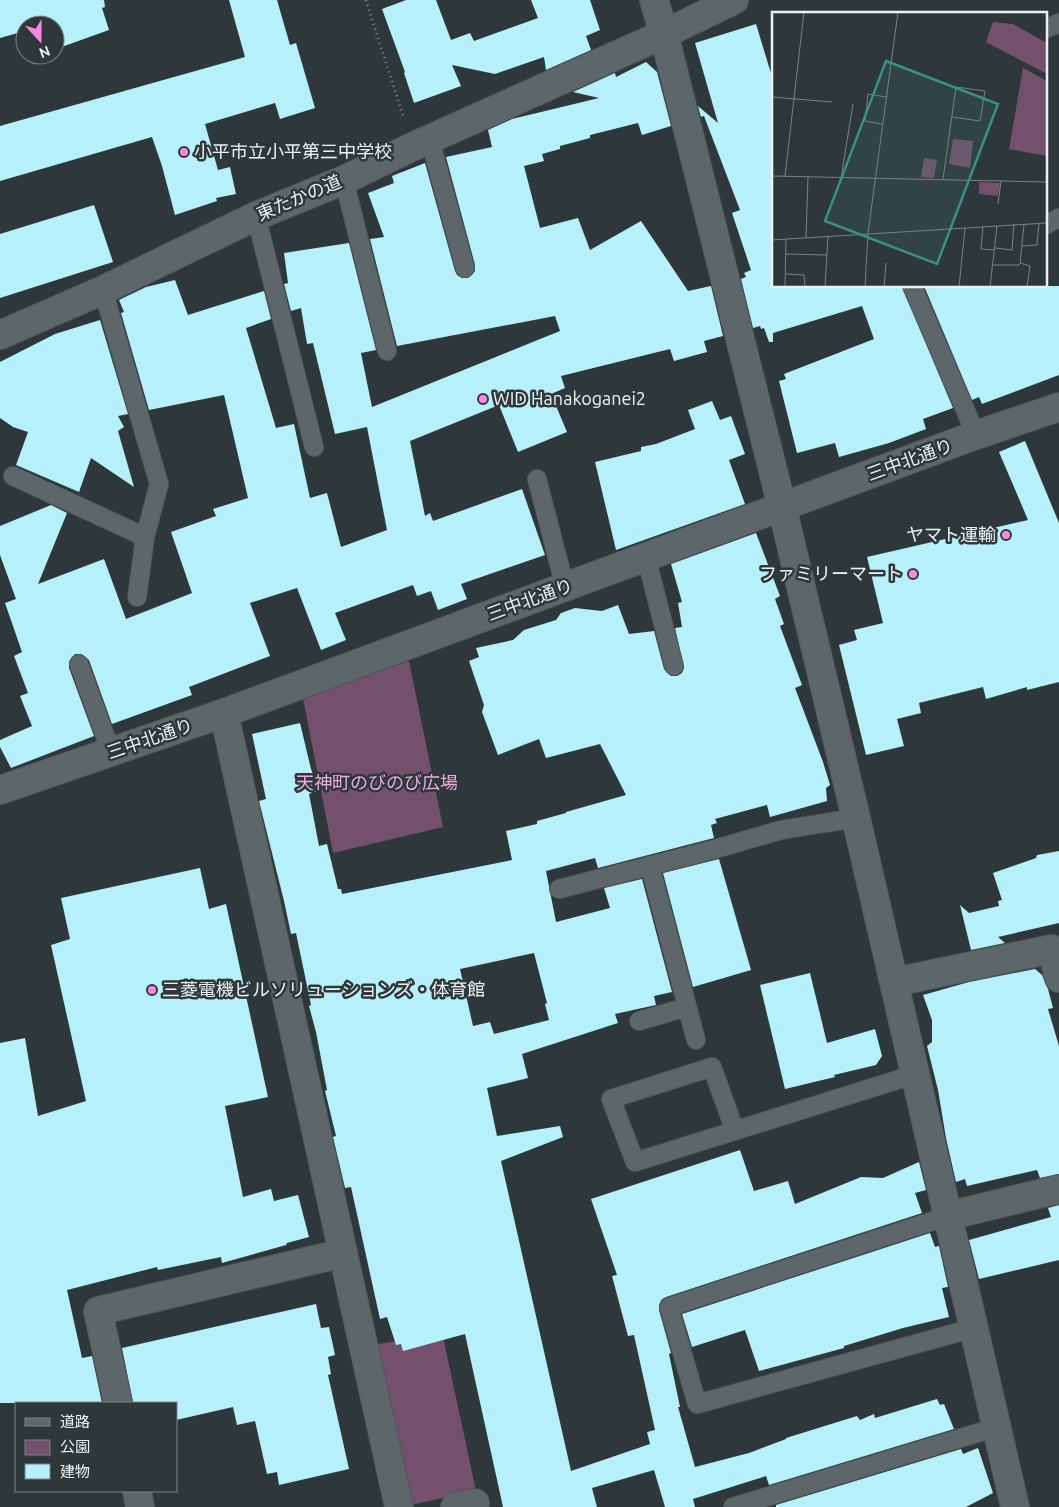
<svg xmlns="http://www.w3.org/2000/svg" width="1059" height="1507" font-family="Ubuntu,'Noto Sans JP',sans-serif">
	<style>
		.green { fill: #74506c }
		.building { fill: #b5f0fb; fill-rule: evenodd }
		.lines { fill: none; stroke-linecap: round; stroke-linejoin: round }
		.service-casing { stroke: #4e5658; stroke-width: 20 }
		.minor-casing { stroke: #4e5658; stroke-width: 30 }
		.path { stroke: #7f8789; stroke-width: 3; stroke-dasharray: 1 4; stroke-linecap: butt }
		.service { stroke: #5d6769; stroke-width: 18 }
		.minor { stroke: #5d6769; stroke-width: 28 }
		.poi-dot { fill: #fb87e5; stroke: #2e383a; stroke-width: 2 }
		.labels { text-anchor: middle; stroke-width: 5; stroke-linejoin: round; paint-order: stroke }
		.poi-label { font-size: 18px; fill: #ecf2f3; stroke: #2e383a; text-anchor: start }
		.street-label { font-size: 18px; fill: #ecf2f3; stroke: #2e383a }
		.park-label { font-size: 18px; fill: #eea9df; stroke: #2e383a }
		.inset-road { fill: none; stroke: #7a8284; stroke-width: 1 }
		.view { fill: #3b8f89; fill-opacity: 0.15; stroke: #3b8f89; stroke-width: 2.5 }
		.inset-edge { fill: none; stroke: #ecf2f3; stroke-width: 2.5 }
	</style>
	<rect width="100%" height="100%" fill="#2e383a"/>
	<!-- green -->
	<g class="green">
		<path d="M 409,661 L 443,827 L 333,853 L 303,698 Z"/>
		<path d="M 442,1332 L 476,1491 L 401,1507 L 354,1349 Z"/>
	</g>
	<!-- building -->
	<g class="building">
		<path d="M 0,0 L 104,0 L 105,7 L 102,8 L 109,30 L 56,49 L 55,25 L 49,25 L 49,24 L 25,25 L 25,31 L 0,38 Z"/>
		<path d="M 229,0 L 277,0 L 290,45 L 296,43 L 315,108 L 280,119 L 275,103 L 205,124 L 218,170 L 230,167 L 236,194 L 216,198 L 217,201 L 175,215 L 162,166 L 152,137 L 0,181 L 0,126 L 245,57 Z"/>
		<path d="M 406,0 L 436,0 L 451,40 L 470,33 L 474,41 L 538,18 L 531,0 L 590,0 L 600,30 L 586,36 L 591,50 L 546,70 L 544,57 L 495,74 L 452,65 L 461,86 L 414,103 L 404,73 L 405,72 L 382,9 Z"/>
		<path d="M 756,24 L 773,80 L 773,286 L 902,286 L 953,408 L 923,419 L 926,429 L 889,443 L 839,457 L 835,443 L 797,453 L 779,381 L 786,379 L 784,374 L 874,339 L 862,306 L 773,333 L 773,342 L 769,342 L 764,328 L 761,329 L 760,326 L 753,328 L 741,279 L 746,277 L 744,273 L 751,270 L 732,213 L 740,210 L 704,116 L 701,117 L 698,106 L 718,123 L 695,43 Z"/>
		<path d="M 646,62 L 657,72 L 671,126 L 642,135 L 638,123 L 590,135 L 590,138 L 560,146 L 560,149 L 542,154 L 544,161 L 524,166 L 540,228 L 578,218 L 590,250 L 641,221 L 688,291 L 711,286 L 723,336 L 704,341 L 707,352 L 674,361 L 670,349 L 561,376 L 565,388 L 551,394 L 567,432 L 518,452 L 499,405 L 410,441 L 425,516 L 430,513 L 433,521 L 522,489 L 545,555 L 461,584 L 467,599 L 438,610 L 431,591 L 417,596 L 413,585 L 335,613 L 346,640 L 321,650 L 297,588 L 250,603 L 270,656 L 189,687 L 192,695 L 112,724 L 89,660 L 81,654 L 75,654 L 69,662 L 69,668 L 94,736 L 11,768 L 0,747 L 0,740 L 32,726 L 20,696 L 28,693 L 14,656 L 22,652 L 5,603 L 16,599 L 0,555 L 0,526 L 51,505 L 67,513 L 38,584 L 104,559 L 126,619 L 192,593 L 171,532 L 216,516 L 213,509 L 248,498 L 224,395 L 149,410 L 121,313 L 124,312 L 119,300 L 146,287 L 175,280 L 188,315 L 264,291 L 271,319 L 246,328 L 276,428 L 294,424 L 310,498 L 327,493 L 341,547 L 387,530 L 367,427 L 335,434 L 313,343 L 307,344 L 301,308 L 291,311 L 284,284 L 288,283 L 284,253 L 349,243 L 376,350 L 361,353 L 372,407 L 560,331 L 555,316 L 397,346 L 370,239 L 384,237 L 368,193 L 394,183 L 392,176 L 425,163 L 455,271 L 457,275 L 462,278 L 468,278 L 475,271 L 475,265 L 446,157 L 492,147 L 488,130 L 512,119 L 599,98 L 573,92 L 615,73 L 616,77 Z"/>
		<path d="M 94,205 L 113,262 L 0,298 L 0,234 Z"/>
		<path d="M 924,286 L 972,288 L 977,286 L 1059,286 L 1059,375 L 982,404 L 979,397 L 972,400 Z"/>
		<path d="M 100,320 L 128,414 L 118,416 L 124,427 L 118,431 L 134,487 L 91,458 L 79,492 L 16,465 L 28,432 L 13,427 L 0,418 L 0,362 L 55,334 Z"/>
		<path d="M 712,401 L 720,420 L 731,416 L 745,454 L 729,460 L 745,504 L 616,550 L 595,462 L 641,451 L 641,447 L 656,444 L 695,429 L 688,410 Z"/>
		<path d="M 1025,441 L 1059,523 L 1059,682 L 1027,690 L 1027,687 L 986,699 L 983,687 L 919,703 L 921,713 L 897,719 L 904,746 L 866,755 L 839,645 L 857,640 L 854,630 L 883,623 L 867,557 L 1028,520 L 999,452 Z"/>
		<path d="M 756,533 L 780,596 L 775,599 L 784,624 L 780,626 L 802,685 L 795,688 L 823,762 L 830,785 L 826,788 L 827,801 L 770,817 L 767,805 L 715,819 L 717,823 L 711,825 L 714,838 L 598,868 L 595,858 L 546,871 L 556,922 L 610,908 L 604,888 L 642,879 L 672,992 L 654,996 L 656,1005 L 615,1014 L 618,1023 L 522,1054 L 528,1078 L 487,1088 L 497,1136 L 560,1126 L 563,1137 L 501,1161 L 571,1471 L 650,1444 L 647,1432 L 655,1430 L 634,1335 L 628,1336 L 612,1276 L 617,1275 L 591,1199 L 740,1150 L 754,1191 L 788,1181 L 795,1204 L 861,1177 L 883,1178 L 919,1162 L 926,1190 L 915,1193 L 922,1213 L 666,1297 L 661,1300 L 659,1310 L 671,1353 L 669,1354 L 680,1407 L 678,1407 L 695,1467 L 749,1453 L 786,1439 L 786,1438 L 857,1416 L 860,1420 L 874,1414 L 875,1418 L 937,1399 L 940,1405 L 944,1404 L 954,1429 L 769,1485 L 766,1476 L 693,1499 L 695,1507 L 665,1507 L 654,1470 L 592,1488 L 597,1507 L 503,1507 L 465,1334 L 403,1351 L 401,1344 L 396,1345 L 387,1317 L 380,1319 L 351,1187 L 345,1188 L 333,1137 L 336,1136 L 325,1091 L 327,1090 L 316,1032 L 309,1006 L 311,1005 L 296,933 L 291,934 L 284,901 L 259,801 L 266,799 L 252,734 L 300,723 L 311,769 L 319,790 L 309,794 L 319,846 L 327,844 L 338,889 L 341,889 L 342,894 L 512,860 L 506,831 L 537,824 L 537,821 L 566,813 L 566,812 L 626,795 L 600,744 L 546,758 L 539,739 L 498,755 L 482,712 L 484,705 L 469,661 L 479,657 L 476,648 L 513,640 L 524,630 L 556,620 L 561,613 L 575,608 L 602,611 L 618,605 L 629,634 L 654,631 L 664,669 L 671,676 L 677,676 L 682,673 L 684,668 L 675,628 L 682,627 L 678,603 L 682,602 L 671,564 ZM 534,953 L 547,1003 L 545,1004 L 549,1020 L 494,1034 L 490,1022 L 473,1026 L 460,969 Z"/>
		<path d="M 1059,851 L 1059,923 L 998,937 L 1005,943 L 971,950 L 960,905 L 969,913 L 999,906 L 998,901 L 1002,900 L 993,873 L 1036,858 L 1037,855 Z"/>
		<path d="M 719,859 L 751,970 L 693,987 L 663,873 Z"/>
		<path d="M 200,868 L 209,909 L 226,904 L 268,1097 L 225,1106 L 243,1197 L 271,1189 L 274,1201 L 298,1195 L 309,1237 L 287,1243 L 286,1245 L 222,1263 L 221,1257 L 158,1270 L 157,1267 L 67,1290 L 82,1358 L 92,1356 L 102,1403 L 0,1403 L 0,1043 L 25,1038 L 38,1116 L 86,1101 L 51,945 L 70,939 L 61,898 Z"/>
		<path d="M 1035,969 L 1042,975 L 1048,989 L 1053,1008 L 1048,1009 L 1059,1046 L 1059,1174 L 1040,1178 L 1037,1170 L 967,1186 L 965,1179 L 956,1182 L 946,1138 L 938,1090 L 927,1046 L 932,1042 L 932,1020 L 923,995 L 969,982 Z"/>
		<path d="M 810,973 L 827,1043 L 875,1029 L 882,1056 L 876,1065 L 834,1075 L 835,1077 L 785,1089 L 760,985 Z"/>
		<path d="M 1059,1205 L 1059,1260 L 979,1279 L 969,1240 L 1051,1217 L 1048,1208 Z"/>
		<path d="M 930,1233 L 935,1247 L 939,1246 L 948,1287 L 942,1288 L 949,1317 L 903,1328 L 844,1346 L 844,1348 L 759,1371 L 745,1330 L 692,1347 L 682,1314 Z"/>
		<path d="M 316,1304 L 321,1328 L 329,1327 L 335,1355 L 328,1357 L 331,1374 L 328,1375 L 349,1469 L 279,1485 L 277,1472 L 267,1474 L 255,1421 L 237,1425 L 233,1407 L 176,1420 L 176,1403 L 133,1403 L 122,1348 Z"/>
		<path d="M 978,1448 L 993,1493 L 966,1507 L 776,1507 L 776,1505 L 961,1449 L 963,1454 Z"/>
	</g>
	<g class="lines">
		<!-- service casing -->
		<g class="service-casing">
			<g id="service">
				<path d="M 1045,29 L 1059,23"/>
				<path d="M 430,140 L 465,268"/>
				<path d="M 344,180 L 387,351"/>
				<path d="M 256,216 L 314,447"/>
				<path d="M 1045,225 L 1059,218"/>
				<path d="M 912,286 L 976,435"/>
				<path d="M 103,290 L 159,484 L 145,537 L 137,597"/>
				<path d="M 13,476 L 145,537"/>
				<path d="M 537,479 L 565,587"/>
				<path d="M 646,557 L 674,666"/>
				<path d="M 79,664 L 111,752"/>
				<path d="M 650,866 L 696,1040"/>
				<path d="M 559,889 L 712,850 L 781,830 L 856,818"/>
				<path d="M 639,1021 L 687,1007"/>
				<path d="M 735,1131 L 712,1067 L 611,1099 L 635,1162 L 916,1074"/>
				<path d="M 948,1216 L 669,1307 L 697,1404 L 974,1328"/>
				<path d="M 733,1507 L 997,1427"/>
			</g>
		</g>
		<!-- minor casing -->
		<g class="minor-casing">
			<g id="minor">
				<path d="M 654,0 L 664,34 L 782,507 L 856,818 L 1015,1507"/>
				<path d="M 0,335 L 103,290 L 256,216 L 344,180 L 412,147 L 664,34 L 734,0"/>
				<path d="M 224,713 L 399,1507"/>
				<path d="M 0,790 L 224,713 L 976,435 L 1059,407"/>
				<path d="M 895,982 L 1052,949 L 1059,978"/>
				<path d="M 948,1216 L 1059,1189"/>
				<path d="M 118,1403 L 98,1311 L 343,1253"/>
				<path d="M 137,1491 L 140,1507"/>
				<path d="M 455,1507 L 475,1503"/>
			</g>
		</g>
		<!-- path -->
		<path class="path" d="M 366,0 L 404,119"/>
		<!-- service -->
		<use href="#service" class="service"/>
		<!-- minor -->
		<use href="#minor" class="minor"/>
	</g>
	<!-- markers -->
	<g class="poi-dot">
		<circle cx="184" cy="152" r="5"/>
		<circle cx="483" cy="399" r="5"/>
		<circle cx="1006" cy="535" r="5"/>
		<circle cx="913" cy="574" r="5"/>
		<circle cx="152" cy="990" r="5"/>
	</g>
	<g class="labels">
		<!-- poi labels -->
		<g class="poi-label">
			<text x="194" y="158">小平市立小平第三中学校</text>
			<text x="493" y="405">WID Hanakoganei2</text>
			<text x="996" y="541" text-anchor="end">ヤマト運輸</text>
			<text x="903" y="580" text-anchor="end">ファミリーマート</text>
			<text x="162" y="996">三菱電機ビルソリューションズ・体育館</text>
		</g>
		<!-- street labels -->
		<g class="street-label">
			<text transform="translate(299 198) rotate(-23)" y="6">東たかの道</text>
			<text transform="translate(910 460) rotate(-20)" y="6">三中北通り</text>
			<text transform="translate(530 600) rotate(-20)" y="6">三中北通り</text>
			<text transform="translate(150 739) rotate(-19)" y="6">三中北通り</text>
		</g>
		<!-- park labels -->
		<g class="park-label">
			<text x="377" y="789">天神町のびのび広場</text>
		</g>
	</g>
	<!-- overview -->
	<g transform="translate(772 12)">
		<rect width="275" height="275" fill="#2e383a"/>
		<path d="M 221,10 L 241,12 L 275,31 L 275,62 L 214,30 ZM 251,56 L 275,69 L 275,144 L 237,137 ZM 181,127 L 201,129 L 198,156 L 177,152 ZM 152,146 L 165,148 L 162,166 L 149,165 ZM 207,170 L 228,171 L 226,184 L 207,182 Z" fill="#74506c"/>
		<path class="inset-road" d="M 0,85 L 60,90M 110,112 L 93,109 L 96,82 L 114,85M 0,164 L 275,170M 13,164 L 32,0M 69,166 L 81,92M 171,167 L 184,75 L 213,79 L 208,109 L 180,105M 226,192 L 229,169M 252,212 L 248,251 L 258,254 L 255,275M 211,214 L 209,237 L 222,238M 34,226 L 36,165M 0,228 L 275,211M 250,234 L 265,233 L 267,211M 223,236 L 240,238 L 242,212M 13,242 L 54,243M 221,253 L 248,253M 14,262 L 32,263 L 33,275M 13,275 L 14,227M 53,275 L 56,224M 93,275 L 96,221 L 126,0M 112,275 L 114,251M 187,275 L 193,216M 218,275 L 225,214"/>
		<path class="view" d="M 114,49 L 226,92 L 165,252 L 53,209 Z"/>
		<rect width="275" height="275" class="inset-edge"/>
	</g>
	<!-- legend -->
	<rect x="15" y="1402" width="162" height="90" fill="#2e383a" stroke="#7a8284"/>
	<rect x="25" y="1418" width="25" height="8" fill="#5d6769" stroke="#7a8284"/>
	<text x="60" y="1427" font-size="15" fill="#ecf2f3">道路</text>
	<rect x="25" y="1440" width="25" height="15" fill="#74506c" stroke="#7a8284"/>
	<text x="60" y="1452" font-size="15" fill="#ecf2f3">公園</text>
	<rect x="25" y="1464" width="25" height="15" fill="#b5f0fb" stroke="#7a8284"/>
	<text x="60" y="1477" font-size="15" fill="#ecf2f3">建物</text>
	<!-- north arrow -->
	<g transform="translate(40 40) rotate(159)"><circle r="24" fill="#2e383a" stroke="#7a8284"/>
	<path d="M0-4L9 19L0 12L-9 19Z" fill="#fb87e5"/>
	<text y="-8" font-size="14" font-weight="bold" text-anchor="middle" fill="#ecf2f3">N</text>
	</g>
</svg>
